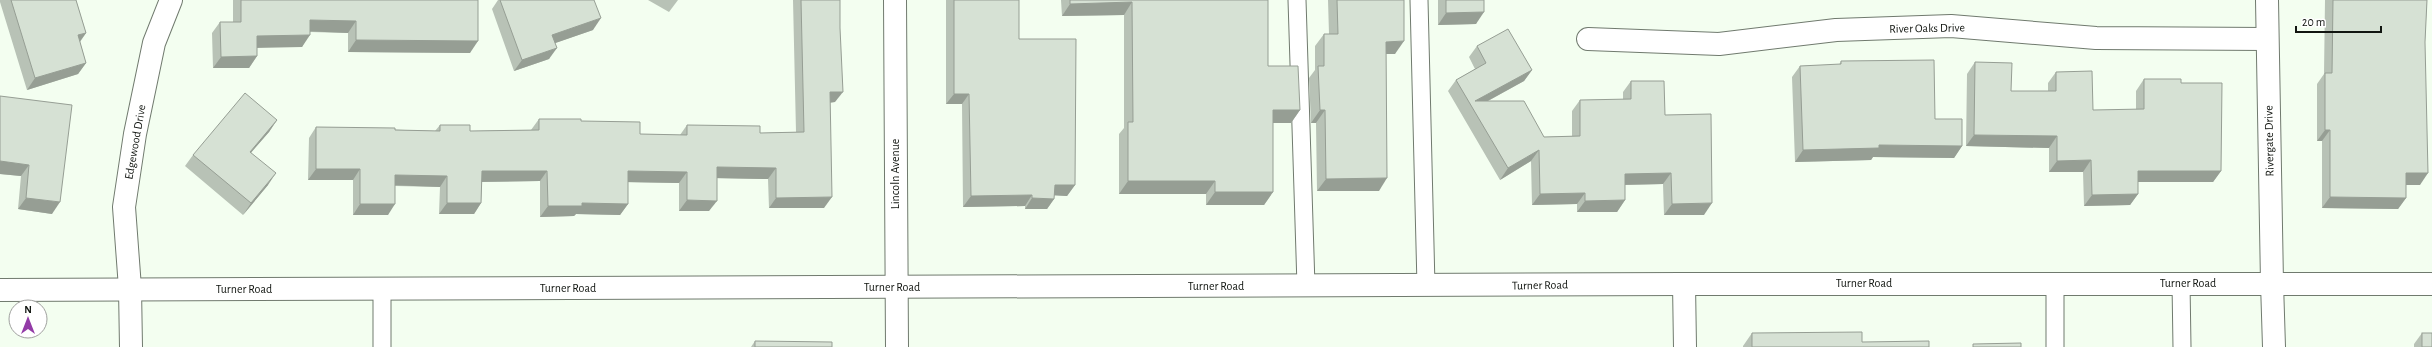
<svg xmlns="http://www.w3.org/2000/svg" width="2432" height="347" font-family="'Alegreya Sans',sans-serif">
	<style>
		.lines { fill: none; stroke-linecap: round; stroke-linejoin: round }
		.lane-casing { stroke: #707a6e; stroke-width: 19 }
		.street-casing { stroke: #707a6e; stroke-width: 24 }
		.secondary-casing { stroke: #707a6e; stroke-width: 24 }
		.lane { stroke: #fff; stroke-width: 17 }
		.street { stroke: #fff; stroke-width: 22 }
		.secondary { stroke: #fff; stroke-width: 22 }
		.wall { fill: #b8c2b6 }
		.shaded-wall { fill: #969e94 }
		.building { fill: #d6e1d4; stroke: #969e94 }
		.labels { text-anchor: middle; stroke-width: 3.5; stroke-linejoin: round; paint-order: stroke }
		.street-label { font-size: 12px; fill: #111510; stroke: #fff }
	</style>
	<rect width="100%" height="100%" fill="#f3fef0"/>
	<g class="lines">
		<!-- lane casing -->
		<g class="lane-casing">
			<g id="lane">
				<path d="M 1297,0 L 1306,286"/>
				<path d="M 1419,0 L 1426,286"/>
				<path d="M 2181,283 L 2182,347"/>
				<path d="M 382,289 L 382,347"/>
				<path d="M 2055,347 L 2055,284"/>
			</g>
		</g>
		<!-- street casing -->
		<g class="street-casing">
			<g id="street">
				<path d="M 895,0 L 897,347"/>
				<path d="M 2267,0 L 2272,283"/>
				<path d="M 1588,39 L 1719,44 L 1836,30 L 1951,26 L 2096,38 L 2267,39"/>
				<path d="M 1684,284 L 1685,347"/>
				<path d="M 131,347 L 130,288 L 124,207 L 135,134 L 154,43 L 171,0"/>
			</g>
		</g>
		<!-- secondary casing -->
		<g class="secondary-casing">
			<g id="secondary">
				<path d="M 2272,283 L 2274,347"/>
				<path d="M 0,290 L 1684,284 L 2432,284"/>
			</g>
		</g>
		<!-- lane -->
		<use href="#lane" class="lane"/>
		<!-- street -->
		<use href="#street" class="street"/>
		<!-- secondary -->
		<use href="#secondary" class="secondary"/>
	</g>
	<!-- wall -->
	<g class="wall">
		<path d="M 0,0 L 76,0 L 86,33 L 80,42 L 86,63 L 78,74 L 27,90 L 0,2 Z"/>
		<path d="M 233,0 L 478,0 L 470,53 L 348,52 L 348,33 L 310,32 L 302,47 L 257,47 L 257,56 L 249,68 L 213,68 L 212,33 L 220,22 L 233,22 Z"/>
		<path d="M 498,0 L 594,0 L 593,30 L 555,43 L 549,59 L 514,71 L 492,9 Z"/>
		<path d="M 648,0 L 678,0 L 669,12 Z"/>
		<path d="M 793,0 L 840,0 L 835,102 L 830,103 L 824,208 L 769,208 L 768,179 L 717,178 L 709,211 L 679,211 L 679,183 L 628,182 L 628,204 L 620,215 L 576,214 L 574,216 L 540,217 L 540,181 L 482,182 L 481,203 L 474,214 L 439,214 L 440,187 L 395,186 L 388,215 L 353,215 L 353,180 L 308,180 L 309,138 L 316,127 L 435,131 L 440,125 L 470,131 L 531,130 L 539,119 L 581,121 L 640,134 L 680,135 L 687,125 L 760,133 L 796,132 Z"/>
		<path d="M 946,0 L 1019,0 L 1019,39 L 1075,185 L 1067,196 L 1054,195 L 1054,199 L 1047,209 L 1025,209 L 1025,206 L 963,207 L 962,104 L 946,104 Z"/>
		<path d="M 1061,0 L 1268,0 L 1268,66 L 1300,110 L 1291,123 L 1273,123 L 1273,192 L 1264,205 L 1206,205 L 1206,194 L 1119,194 L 1119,134 L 1124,128 L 1124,15 L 1062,16 Z"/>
		<path d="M 1328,0 L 1404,0 L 1395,54 L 1386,54 L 1379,191 L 1317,191 L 1316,123 L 1311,123 L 1309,78 L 1315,70 L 1315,46 L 1324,34 L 1329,34 Z"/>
		<path d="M 1438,0 L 1484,0 L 1476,24 L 1438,25 Z"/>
		<path d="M 2325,0 L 2427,0 L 2425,42 L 2420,185 L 2406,185 L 2406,198 L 2398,209 L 2322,208 L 2322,141 L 2317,141 L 2317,84 L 2324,74 Z"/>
		<path d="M 1477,46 L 1532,70 L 1524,81 L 1488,101 L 1544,137 L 1572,136 L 1572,111 L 1580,100 L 1623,100 L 1623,92 L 1631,81 L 1665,115 L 1704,215 L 1664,215 L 1663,184 L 1625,185 L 1625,200 L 1617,212 L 1577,212 L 1577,204 L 1532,205 L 1531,161 L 1500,180 L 1448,91 L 1456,80 L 1475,69 L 1469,57 Z"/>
		<path d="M 1841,61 L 1935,119 L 1962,146 L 1954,158 L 1873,157 L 1871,160 L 1795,162 L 1792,77 L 1800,66 L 1839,65 Z"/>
		<path d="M 1975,62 L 2011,91 L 2048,91 L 2048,83 L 2056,72 L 2093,110 L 2136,110 L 2136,91 L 2144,79 L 2181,83 L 2221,171 L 2213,182 L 2138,182 L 2138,194 L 2130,205 L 2084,206 L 2083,172 L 2049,172 L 2049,148 L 1966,146 L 1967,74 Z"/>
		<path d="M 0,96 L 52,214 L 18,209 L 21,176 L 0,174 Z"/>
		<path d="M 277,120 L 269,132 L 251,152 L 268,185 L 243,215 L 185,166 L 193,155 Z"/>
		<path d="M 1752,333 L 1862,342 L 1929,347 L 1743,347 L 1743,346 Z"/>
		<path d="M 2422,333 L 2432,347 L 2414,347 L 2414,344 Z"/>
		<path d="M 755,341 L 832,347 L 751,347 Z"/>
	</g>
	<!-- shaded-wall -->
	<g class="shaded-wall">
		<path d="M 1132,2 L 1124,15 L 1062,16 L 1070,4 Z"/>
		<path d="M 1484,12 L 1476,24 L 1438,25 L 1446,13 Z"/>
		<path d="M 601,18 L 593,30 L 544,47 L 552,35 Z"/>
		<path d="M 310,20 L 356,21 L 348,33 L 302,31 Z"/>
		<path d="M 86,33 L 78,44 L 78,35 Z"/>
		<path d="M 310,35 L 302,47 L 249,48 L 257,36 Z"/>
		<path d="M 356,40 L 478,41 L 470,53 L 348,52 Z"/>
		<path d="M 1404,41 L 1395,54 L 1377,54 L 1386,42 Z"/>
		<path d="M 557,48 L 549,59 L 514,71 L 522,60 Z"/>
		<path d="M 257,56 L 249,68 L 213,68 L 221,57 Z"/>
		<path d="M 86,63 L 78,74 L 27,90 L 35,78 Z"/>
		<path d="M 1532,70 L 1524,81 L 1473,109 L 1475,101 Z"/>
		<path d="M 830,92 L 843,92 L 835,102 L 822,103 Z"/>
		<path d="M 954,94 L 969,94 L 962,104 L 946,104 Z"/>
		<path d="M 1273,110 L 1300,110 L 1291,123 L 1264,123 Z"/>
		<path d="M 1320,110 L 1325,110 L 1316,123 L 1311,123 Z"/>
		<path d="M 277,120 L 269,132 L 242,163 L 250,152 Z"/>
		<path d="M 2325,130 L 2330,130 L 2322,141 L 2317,141 Z"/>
		<path d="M 1974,135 L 2057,136 L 2049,148 L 1966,146 Z"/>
		<path d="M 1879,145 L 1962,146 L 1954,158 L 1873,157 L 1871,160 L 1795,162 L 1803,150 Z"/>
		<path d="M 1539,150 L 1531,161 L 1500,180 L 1508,168 Z"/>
		<path d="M 2091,160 L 2083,172 L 2049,172 L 2057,161 Z"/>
		<path d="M 0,161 L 29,165 L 21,176 L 0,174 Z"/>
		<path d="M 717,167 L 776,168 L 768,179 L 710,178 Z"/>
		<path d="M 316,169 L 360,169 L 353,180 L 308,180 Z"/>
		<path d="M 482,171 L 547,171 L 540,181 L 475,182 Z"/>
		<path d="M 628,171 L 687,172 L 679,183 L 621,182 Z"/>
		<path d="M 2138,171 L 2221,171 L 2213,182 L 2130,182 Z"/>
		<path d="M 276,173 L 268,185 L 243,215 L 251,203 Z"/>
		<path d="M 1671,173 L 1663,184 L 1617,185 L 1625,174 Z"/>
		<path d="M 2406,173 L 2428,173 L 2420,185 L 2398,185 Z"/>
		<path d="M 395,175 L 447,176 L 440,187 L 388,185 Z"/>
		<path d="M 1387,178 L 1379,191 L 1317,191 L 1326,179 Z"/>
		<path d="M 1128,181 L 1215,181 L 1206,194 L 1119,194 Z"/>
		<path d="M 1055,185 L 1075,185 L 1067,196 L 1047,195 Z"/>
		<path d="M 1215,192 L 1273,192 L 1264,205 L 1206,205 Z"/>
		<path d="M 1585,193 L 1577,204 L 1532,205 L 1540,194 Z"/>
		<path d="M 2138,194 L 2130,205 L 2084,206 L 2092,195 Z"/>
		<path d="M 1032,195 L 1025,206 L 963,207 L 971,196 Z"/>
		<path d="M 832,197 L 824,208 L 769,208 L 776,198 Z"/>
		<path d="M 2330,197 L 2406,198 L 2398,209 L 2322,208 Z"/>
		<path d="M 26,198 L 60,202 L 52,214 L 18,209 Z"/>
		<path d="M 1032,198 L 1054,199 L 1047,209 L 1025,209 Z"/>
		<path d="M 687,200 L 717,201 L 709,211 L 679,211 Z"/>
		<path d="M 1625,200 L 1617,212 L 1577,212 L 1585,201 Z"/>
		<path d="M 447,203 L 481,203 L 474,214 L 439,214 Z"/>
		<path d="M 582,203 L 628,204 L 620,215 L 576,214 L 574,216 L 540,217 L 548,206 Z"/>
		<path d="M 1712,203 L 1704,215 L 1664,215 L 1672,204 Z"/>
		<path d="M 360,204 L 395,204 L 388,215 L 353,215 Z"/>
	</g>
	<!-- building -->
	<g class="building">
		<path d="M 11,0 L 76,0 L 86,33 L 78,35 L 86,63 L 35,78 Z"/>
		<path d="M 241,0 L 478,0 L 478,41 L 356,40 L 356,21 L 310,20 L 310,35 L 257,36 L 257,56 L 221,57 L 220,22 L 241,22 Z"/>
		<path d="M 500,0 L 594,0 L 601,18 L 552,35 L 557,48 L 522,60 Z"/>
		<path d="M 801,0 L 840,0 L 840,28 L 843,92 L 830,92 L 832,197 L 776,198 L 776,168 L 717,167 L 717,201 L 687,200 L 687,172 L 628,171 L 628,204 L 582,203 L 582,206 L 548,206 L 547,171 L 482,171 L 481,203 L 447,203 L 447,176 L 395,175 L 395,204 L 360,204 L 360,169 L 316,169 L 316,127 L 395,128 L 395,130 L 440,131 L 440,125 L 470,125 L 470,131 L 539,130 L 539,119 L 581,119 L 581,121 L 640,122 L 640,134 L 687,135 L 687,125 L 760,126 L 760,133 L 804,132 Z"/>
		<path d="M 954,0 L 1019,0 L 1019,39 L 1076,39 L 1075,185 L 1055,185 L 1054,199 L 1032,198 L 1032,195 L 971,196 L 969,94 L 954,94 Z"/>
		<path d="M 1070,0 L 1268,0 L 1268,66 L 1298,66 L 1300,110 L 1273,110 L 1273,192 L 1215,192 L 1215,181 L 1128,181 L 1128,122 L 1133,122 L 1132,2 L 1070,4 Z"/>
		<path d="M 1337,0 L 1404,0 L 1404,41 L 1386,42 L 1387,178 L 1326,179 L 1325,110 L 1320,110 L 1318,66 L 1324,66 L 1324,34 L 1338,34 Z"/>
		<path d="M 1446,0 L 1484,0 L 1484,12 L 1446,13 Z"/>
		<path d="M 2333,0 L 2427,0 L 2425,42 L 2428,173 L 2406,173 L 2406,198 L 2330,197 L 2330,130 L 2325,130 L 2325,73 L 2332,73 Z"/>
		<path d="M 1508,29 L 1532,70 L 1475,101 L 1524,101 L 1544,137 L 1580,136 L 1580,100 L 1631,99 L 1631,81 L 1664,81 L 1665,115 L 1711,114 L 1712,203 L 1672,204 L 1671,173 L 1625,174 L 1625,200 L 1585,201 L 1585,193 L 1540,194 L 1539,150 L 1508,168 L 1456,80 L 1486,63 L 1477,46 Z"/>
		<path d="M 1934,60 L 1935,119 L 1962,119 L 1962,146 L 1879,145 L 1879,148 L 1803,150 L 1800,66 L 1841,64 L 1841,61 Z"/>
		<path d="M 1975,62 L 2012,63 L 2011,91 L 2056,91 L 2056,72 L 2092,71 L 2093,110 L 2144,109 L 2144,79 L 2181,79 L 2181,83 L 2222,83 L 2221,171 L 2138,171 L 2138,194 L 2092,195 L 2091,160 L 2057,161 L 2057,136 L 1974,135 Z"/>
		<path d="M 245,93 L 277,120 L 250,152 L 276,173 L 251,203 L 193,155 Z"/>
		<path d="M 0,96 L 72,105 L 60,202 L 26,198 L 29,165 L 0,161 Z"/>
		<path d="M 1862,332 L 1862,342 L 1929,341 L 1929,347 L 1752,347 L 1752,333 Z"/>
		<rect x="2422" y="333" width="10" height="14"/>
		<path d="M 755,341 L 832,342 L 832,347 L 755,347 Z"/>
		<path d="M 2021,343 L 2021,347 L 1973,347 L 1973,344 Z"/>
	</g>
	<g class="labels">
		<!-- street labels -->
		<g class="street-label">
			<text transform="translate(1927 28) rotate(-1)" y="4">River Oaks Drive</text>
			<text transform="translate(2269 141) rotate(-91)" y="4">Rivergate Drive</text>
			<text transform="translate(135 142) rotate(-80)" y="4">Edgewood Drive</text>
			<text transform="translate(895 174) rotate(-90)" y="4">Lincoln Avenue</text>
			<text x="1864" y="287">Turner Road</text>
			<text x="2188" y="287">Turner Road</text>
			<text transform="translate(1540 285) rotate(-1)" y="4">Turner Road</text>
			<text x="1216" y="290">Turner Road</text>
			<text x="892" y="291">Turner Road</text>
			<text x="568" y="292">Turner Road</text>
			<text x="244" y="293">Turner Road</text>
		</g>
	</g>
	<!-- north arrow -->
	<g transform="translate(28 319)"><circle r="19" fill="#ffffff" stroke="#a0a19f"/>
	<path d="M0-3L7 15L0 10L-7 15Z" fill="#933ba7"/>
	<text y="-6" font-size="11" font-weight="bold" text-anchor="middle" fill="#111510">N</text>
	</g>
	<!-- scale -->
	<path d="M2296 26v6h85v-6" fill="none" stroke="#111510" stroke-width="2"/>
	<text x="2302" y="26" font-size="12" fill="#111510" stroke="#ffffff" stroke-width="3" paint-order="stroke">20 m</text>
</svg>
